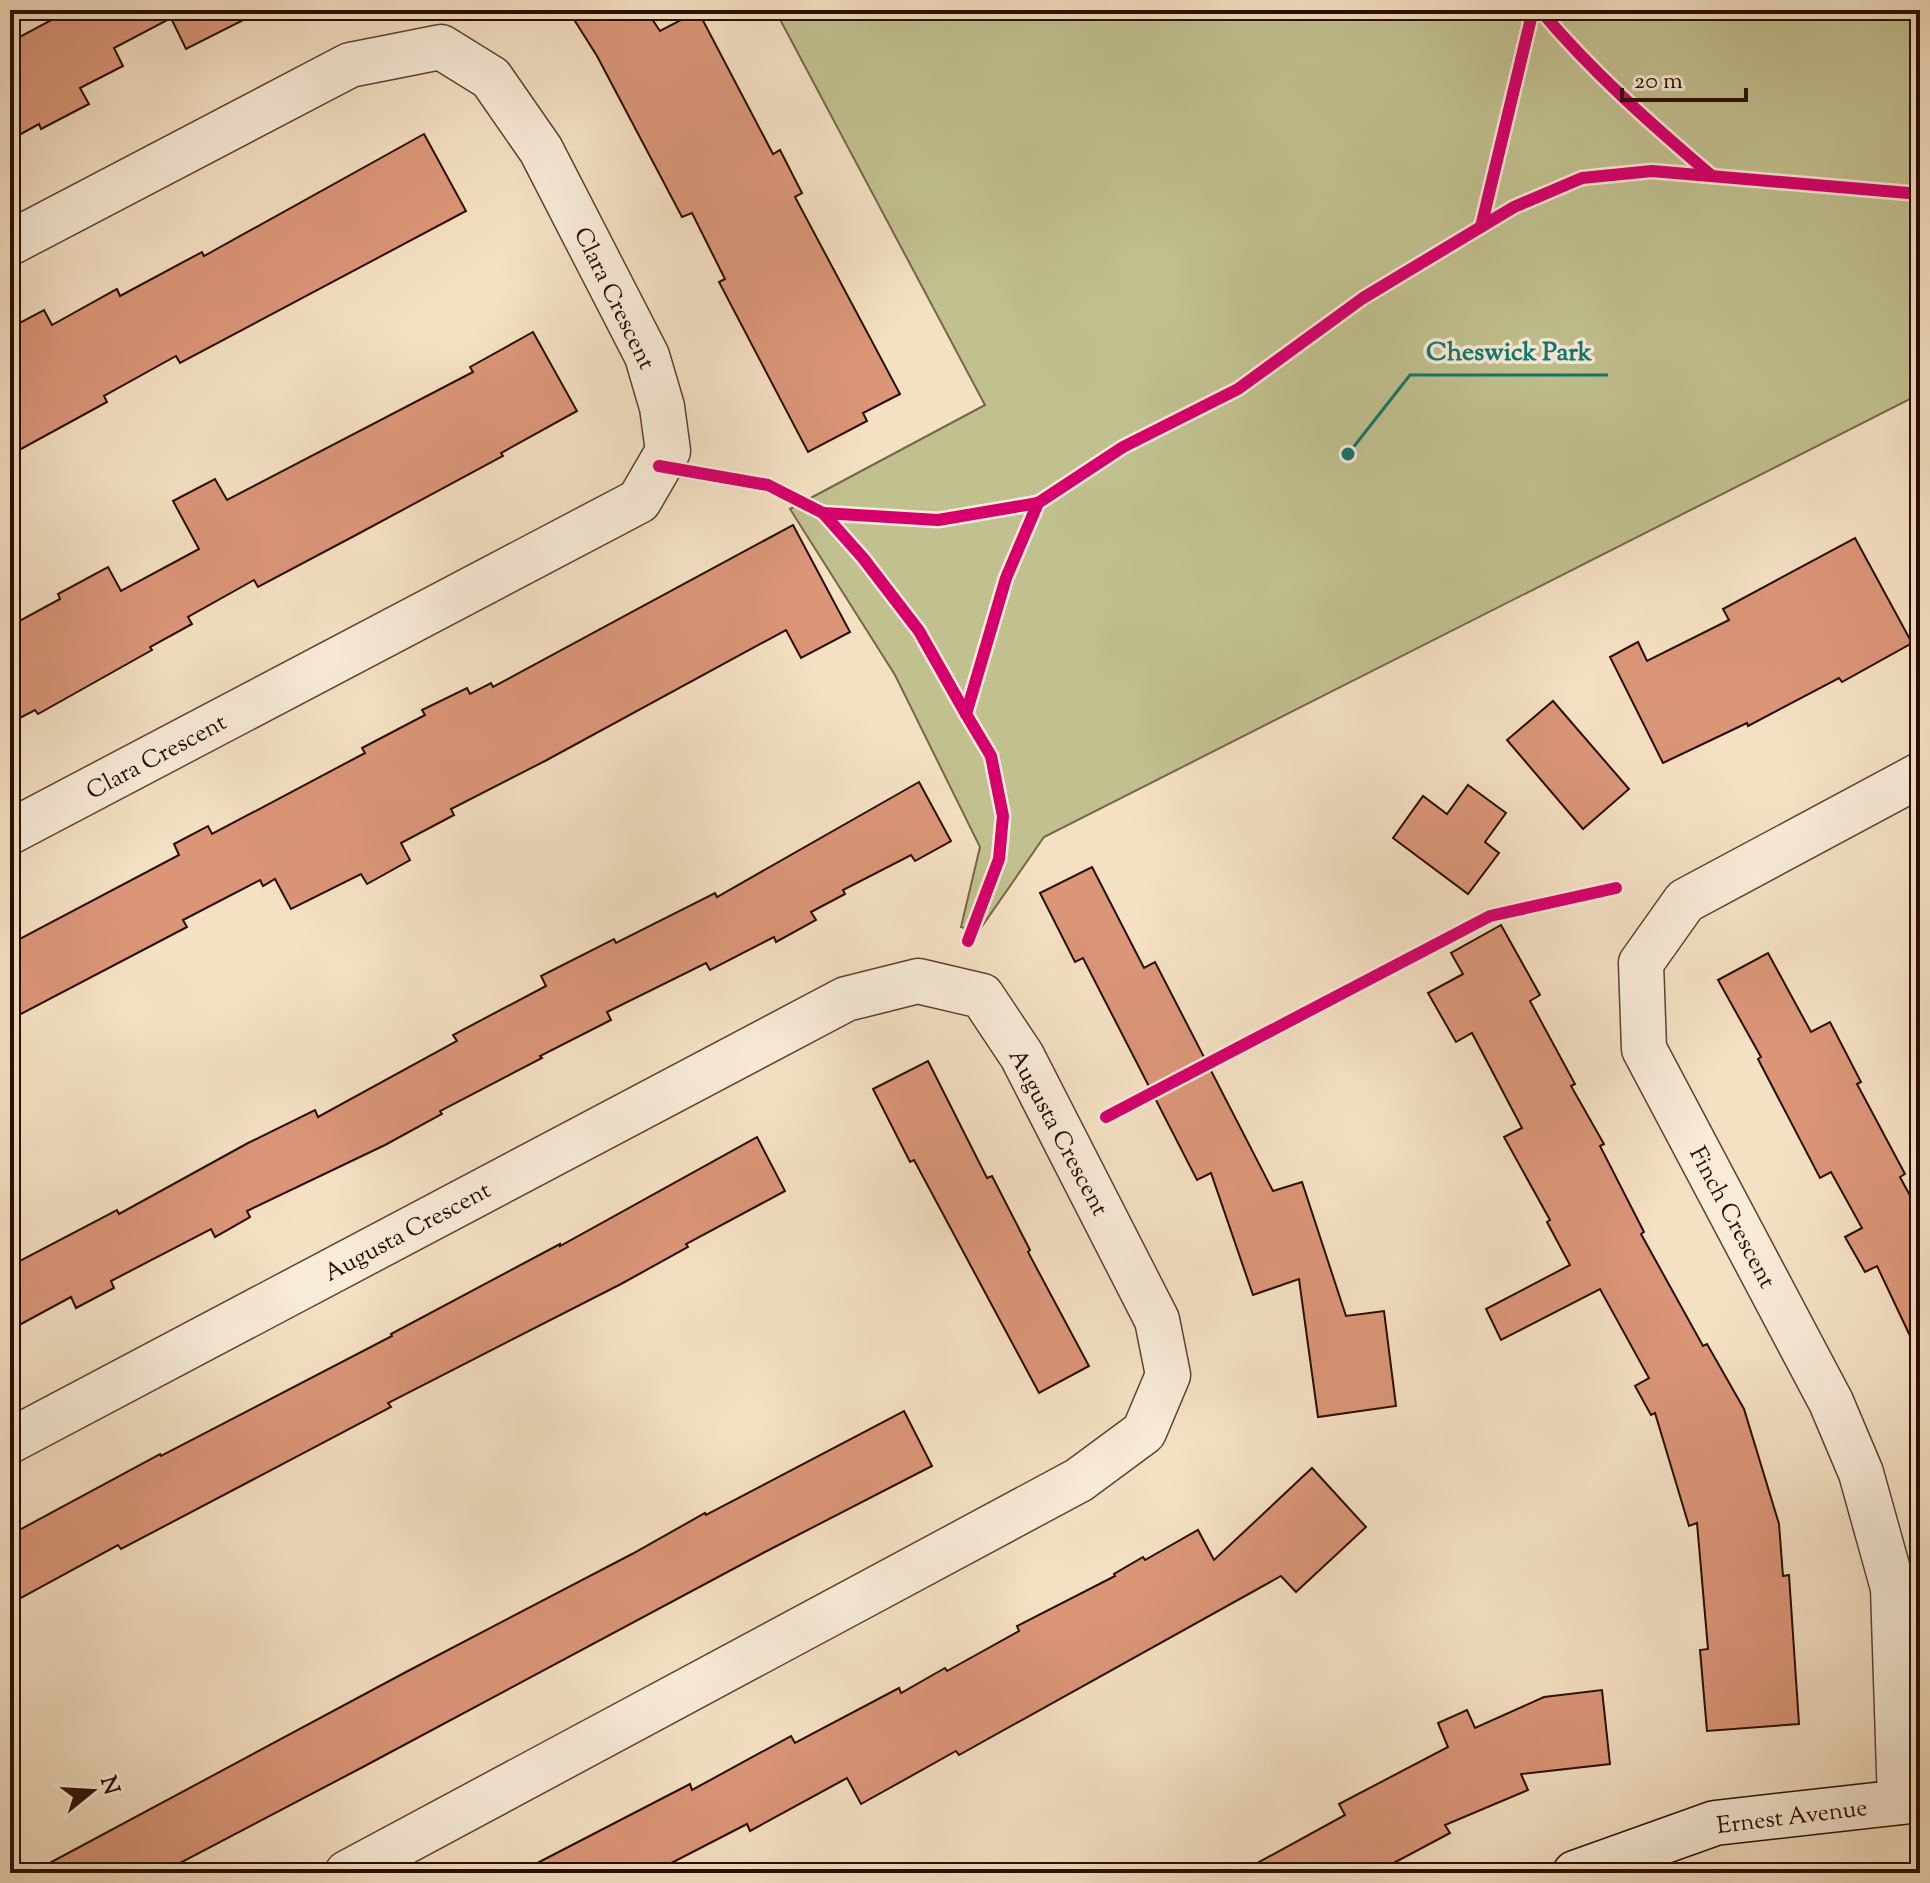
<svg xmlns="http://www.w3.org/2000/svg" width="1930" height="1883" font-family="'Sorts Mill Goudy',serif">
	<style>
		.green { fill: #c1c18f; stroke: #766748; stroke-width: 2 }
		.building { fill: #db9678; stroke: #2a0d00; stroke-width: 2 }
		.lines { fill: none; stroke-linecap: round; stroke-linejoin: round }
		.street-casing { stroke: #5c4231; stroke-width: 47 }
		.secondary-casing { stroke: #2a0d00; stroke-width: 47 }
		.street { stroke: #f8ebd8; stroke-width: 44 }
		.secondary { stroke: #f8ebd8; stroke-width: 44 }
		.cycleway-casing { stroke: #f8ebd8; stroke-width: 17 }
		.cycleway { stroke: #d6006c; stroke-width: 12 }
		.labels { text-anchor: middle; stroke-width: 7; stroke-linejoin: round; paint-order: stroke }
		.street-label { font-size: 24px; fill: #2a0d00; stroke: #f8ebd8 }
		.leader { fill: none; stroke: #0f766e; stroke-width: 3 }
		.callout-dot { fill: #0f766e; stroke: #f8ebd8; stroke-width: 3 }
		.callout-label { font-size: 26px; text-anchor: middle; font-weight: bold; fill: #0f766e; stroke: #f8ebd8; stroke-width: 7; stroke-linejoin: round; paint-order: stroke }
	</style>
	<rect width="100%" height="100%" fill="#f4e0c3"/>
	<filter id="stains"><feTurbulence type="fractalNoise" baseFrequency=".0025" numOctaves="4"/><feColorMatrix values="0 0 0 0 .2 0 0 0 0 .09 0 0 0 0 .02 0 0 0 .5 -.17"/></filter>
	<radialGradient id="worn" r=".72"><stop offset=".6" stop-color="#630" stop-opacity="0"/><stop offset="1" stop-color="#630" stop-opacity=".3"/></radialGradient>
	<!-- green -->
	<path class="green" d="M 775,10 L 1920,10 L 1920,394 L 1044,837 L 978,932 L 961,927 L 980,847 L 895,675 L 790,509 L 985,405 Z"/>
	<!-- building -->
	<g class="building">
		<path d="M 70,10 L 263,10 L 186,49 L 171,18 L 114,48 L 123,66 L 80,88 L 89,104 L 41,129 L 39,124 L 10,140 L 10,42 Z"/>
		<path d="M 568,10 L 646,10 L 660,31 L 698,11 L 773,154 L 780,150 L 802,193 L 795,197 L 900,394 L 863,413 L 867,421 L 808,452 L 719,282 L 725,279 L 692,213 L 682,217 L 597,56 Z"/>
		<path d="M 424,134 L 466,211 L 180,363 L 176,356 L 104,396 L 107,402 L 10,455 L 10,328 L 44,310 L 52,325 L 117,289 L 120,296 L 202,252 L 204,256 Z"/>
		<path d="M 533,332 L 577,411 L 501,453 L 503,456 L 356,535 L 258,587 L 254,580 L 188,617 L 192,624 L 150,647 L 152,650 L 38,714 L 35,710 L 10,723 L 10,626 L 60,599 L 58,594 L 108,567 L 121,591 L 199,549 L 173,501 L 215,479 L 227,500 L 473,372 L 470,367 Z"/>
		<path d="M 793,525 L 850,632 L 801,658 L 786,630 L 545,761 L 451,809 L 454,815 L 401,843 L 410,860 L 367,884 L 361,874 L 291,909 L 275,879 L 263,886 L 260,880 L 183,920 L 187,927 L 21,1014 L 10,995 L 10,944 L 179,855 L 174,844 L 208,826 L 212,834 L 365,753 L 362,748 L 425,715 L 422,710 L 467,688 L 470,694 L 491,683 L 493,687 Z"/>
		<path d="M 1855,538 L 1912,643 L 1842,682 L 1839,678 L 1748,726 L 1747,723 L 1663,763 L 1610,657 L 1638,642 L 1647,661 L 1729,620 L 1723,609 Z"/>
		<path d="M 1553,701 L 1629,789 L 1583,829 L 1507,740 Z"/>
		<path d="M 919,782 L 951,841 L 915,861 L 911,855 L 843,890 L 845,894 L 811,912 L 816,920 L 776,942 L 774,937 L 710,970 L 706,963 L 607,1012 L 611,1020 L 540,1056 L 542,1058 L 440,1111 L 442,1114 L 385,1145 L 247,1211 L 250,1217 L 215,1237 L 211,1229 L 111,1281 L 114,1288 L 76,1308 L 71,1297 L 10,1330 L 10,1266 L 117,1210 L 119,1214 L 248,1143 L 315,1110 L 318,1117 L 457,1041 L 453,1035 L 546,986 L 541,976 L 614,939 L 616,943 L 715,893 L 717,897 Z"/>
		<path d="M 1468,785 L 1506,813 L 1485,842 L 1499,853 L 1468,894 L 1393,838 L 1423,796 L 1447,814 Z"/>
		<path d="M 1092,867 L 1144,968 L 1155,962 L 1273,1191 L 1302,1182 L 1346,1316 L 1384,1311 L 1396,1406 L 1318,1417 L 1299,1279 L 1253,1295 L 1211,1173 L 1197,1180 L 1083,958 L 1075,962 L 1040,893 Z"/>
		<path d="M 1501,925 L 1540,995 L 1530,1001 L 1575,1084 L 1571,1086 L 1604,1144 L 1600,1146 L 1644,1232 L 1641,1234 L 1703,1346 L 1707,1344 L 1744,1409 L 1779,1524 L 1783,1576 L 1789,1575 L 1799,1724 L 1707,1731 L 1700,1650 L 1708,1649 L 1697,1523 L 1689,1526 L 1655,1413 L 1651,1415 L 1635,1386 L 1649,1378 L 1600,1289 L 1501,1340 L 1486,1309 L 1570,1265 L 1547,1222 L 1550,1220 L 1504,1137 L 1522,1128 L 1472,1033 L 1456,1042 L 1428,993 L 1463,974 L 1451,953 Z"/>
		<path d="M 1768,953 L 1811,1032 L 1830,1022 L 1861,1082 L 1857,1084 L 1905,1174 L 1900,1177 L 1920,1214 L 1920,1357 L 1877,1266 L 1865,1272 L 1845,1237 L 1862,1228 L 1831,1172 L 1820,1178 L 1758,1059 L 1761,1057 L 1718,980 Z"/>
		<path d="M 928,1061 L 987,1178 L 992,1176 L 1030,1250 L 1028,1252 L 1089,1366 L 1039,1393 L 914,1160 L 910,1162 L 873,1089 Z"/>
		<path d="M 757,1137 L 785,1191 L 686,1244 L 688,1247 L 621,1284 L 388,1403 L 391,1407 L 121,1549 L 118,1545 L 21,1598 L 10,1577 L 10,1535 L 160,1454 L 161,1456 L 392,1336 L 391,1334 L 560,1244 L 560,1246 Z"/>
		<path d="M 904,1411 L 932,1466 L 763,1553 L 361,1768 L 161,1873 L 31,1873 L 406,1672 L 632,1554 L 705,1513 L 706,1515 Z"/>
		<path d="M 1312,1468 L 1366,1527 L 1296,1592 L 1281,1576 L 959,1755 L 956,1751 L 861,1804 L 847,1778 L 750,1831 L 747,1824 L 652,1873 L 518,1873 L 690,1784 L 692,1790 L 791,1736 L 795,1743 L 899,1688 L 901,1693 L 945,1668 L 947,1671 L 1019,1631 L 1017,1626 L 1115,1576 L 1114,1574 L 1143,1557 L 1145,1560 L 1198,1530 L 1214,1560 Z"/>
		<path d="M 1602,1690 L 1610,1764 L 1521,1774 L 1528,1790 L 1445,1825 L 1450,1833 L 1375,1873 L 1239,1873 L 1345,1815 L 1339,1804 L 1448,1747 L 1438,1723 L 1467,1710 L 1475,1728 L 1544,1697 Z"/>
	</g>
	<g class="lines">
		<!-- street casing -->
		<g class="street-casing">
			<g id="street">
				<path d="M 10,243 L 350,65 L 441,47 L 491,78 L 541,150 L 647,356 L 662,407 L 668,451 L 639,501 L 10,832"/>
				<path d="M 10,1441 L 846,999 L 918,981 L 982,996 L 1022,1056 L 1157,1320 L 1168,1375 L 1144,1432 L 1079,1480 L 347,1873"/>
				<path d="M 1900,1802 L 1893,1588 L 1861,1473 L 1831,1402 L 1644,1049 L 1641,963 L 1685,901 L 1920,775"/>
			</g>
		</g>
		<!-- secondary casing -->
		<g class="secondary-casing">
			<path id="secondary" d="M 1575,1873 L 1715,1823 L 1920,1800"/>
		</g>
		<!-- street -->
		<use href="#street" class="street"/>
		<!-- secondary -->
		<use href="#secondary" class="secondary"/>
		<!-- cycleway casing -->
		<g class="cycleway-casing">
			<g id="cycleway">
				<path d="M 1540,10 C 1592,72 1651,124 1712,176"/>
				<path d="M 1481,227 L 1533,10"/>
				<path d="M 659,466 L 768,485 L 823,513 L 863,558 L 919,631 L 966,714"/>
				<path d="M 823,513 L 938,520 L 1038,503"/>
				<path d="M 968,941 L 999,859 L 1003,816 L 991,756 L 966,714 L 1006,578 L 1038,503 L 1123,447 L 1238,389 L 1363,298 L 1514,207 L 1582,178 L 1652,171 L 1920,194"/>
				<path d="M 1106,1117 L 1490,916 L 1616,888"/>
			</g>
		</g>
		<!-- cycleway -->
		<use href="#cycleway" class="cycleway"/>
	</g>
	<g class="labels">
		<!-- street labels -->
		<g class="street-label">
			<text transform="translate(615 298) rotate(64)" y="8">Clara Crescent</text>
			<text transform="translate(156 756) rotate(-28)" y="8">Clara Crescent</text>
			<text transform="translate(1059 1132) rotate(62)" y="8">Augusta Crescent</text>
			<text transform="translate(1733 1217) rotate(62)" y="8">Finch Crescent</text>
			<text transform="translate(407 1231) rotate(-28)" y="8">Augusta Crescent</text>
			<text transform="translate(1792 1816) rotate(-7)" y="8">Ernest Avenue</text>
		</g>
	</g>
	<!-- callouts -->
	<path class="leader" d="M1348 454L1410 375H1608"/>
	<circle class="callout-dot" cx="1348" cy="454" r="8"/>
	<g class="callout-label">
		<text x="1509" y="360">Cheswick Park</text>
	</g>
	<!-- margin -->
	<rect width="1930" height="1883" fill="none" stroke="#f4e0c3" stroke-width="40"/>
	<rect x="12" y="12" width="1906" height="1859" fill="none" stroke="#2a0d00" stroke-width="4"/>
	<rect x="20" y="20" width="1890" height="1843" fill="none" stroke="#2a0d00" stroke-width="2"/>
	<!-- north arrow -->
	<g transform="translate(92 1791) rotate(72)" stroke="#f8ebd8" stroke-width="6" paint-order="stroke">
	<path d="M0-6L14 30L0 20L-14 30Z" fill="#2a0d00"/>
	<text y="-12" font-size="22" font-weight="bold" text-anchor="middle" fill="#2a0d00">N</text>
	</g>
	<!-- scale -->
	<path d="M1622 88v12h124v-12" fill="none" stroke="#2a0d00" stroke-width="4"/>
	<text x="1634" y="88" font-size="24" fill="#2a0d00" stroke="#f8ebd8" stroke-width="6" paint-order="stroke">20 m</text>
	<rect width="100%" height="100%" filter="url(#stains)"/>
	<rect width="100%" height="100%" fill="url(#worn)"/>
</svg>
